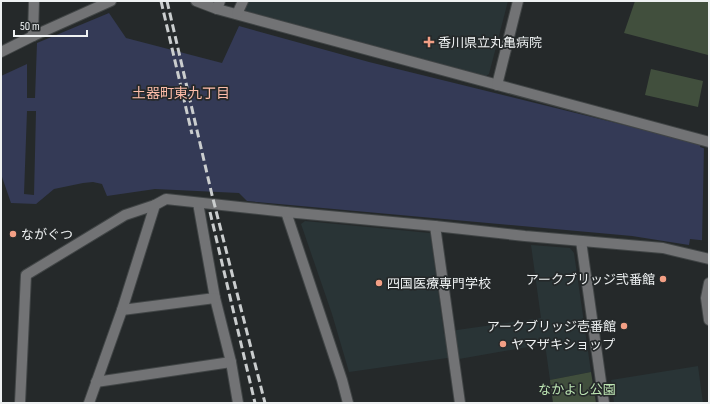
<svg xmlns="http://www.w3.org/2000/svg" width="710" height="404" font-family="'Sofia Sans Condensed','Noto Sans JP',sans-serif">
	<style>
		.built { fill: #293436 }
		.green { fill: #414f3d }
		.water { fill: #343a56; fill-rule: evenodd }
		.pier { fill: #25292a }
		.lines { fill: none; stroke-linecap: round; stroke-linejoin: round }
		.minor-casing { stroke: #414546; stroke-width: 12 }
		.minor { stroke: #727375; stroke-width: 10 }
		.rail { stroke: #cacdce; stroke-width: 3; stroke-dasharray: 8 4; stroke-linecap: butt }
		.poi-dot { fill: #f39f85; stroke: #25292a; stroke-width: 1.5 }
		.labels { text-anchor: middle; stroke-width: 3.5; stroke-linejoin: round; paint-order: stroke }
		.poi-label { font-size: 13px; fill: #eef1f2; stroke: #25292a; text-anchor: start }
		.park-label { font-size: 13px; fill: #bde5b3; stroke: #25292a }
		.neighbourhood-label { font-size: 14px; fill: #fcbca8; stroke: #25292a }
	</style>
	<rect width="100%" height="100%" fill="#25292a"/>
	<!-- built -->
	<g class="built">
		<path d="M 247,1 L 508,1 L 489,74 L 486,76 L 246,11 L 245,8 Z"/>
		<path d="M 305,221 L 430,233 L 444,334 L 457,330 L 541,318 L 531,245 L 570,248 L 574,253 L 591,372 L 550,380 L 545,344 L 459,359 L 447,358 L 349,372 L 332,314 L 301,224 Z"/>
		<path d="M 698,366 L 703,403 L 614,403 L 611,380 Z"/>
	</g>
	<!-- green -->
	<g class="green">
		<path d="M 635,1 L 709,1 L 709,51 L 708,55 L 624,33 Z"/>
		<path d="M 651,69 L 703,81 L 698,107 L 645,95 Z"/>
		<path d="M 591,372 L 596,403 L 553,403 L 550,380 Z"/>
	</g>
	<!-- water -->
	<path class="water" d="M 109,13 L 126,38 L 222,63 L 239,26 L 369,62 L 701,144 L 700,147 L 709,150 L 709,241 L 690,239 L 689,245 L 632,236 L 247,201 L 239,193 L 155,189 L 107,196 L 102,184 L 93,182 L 83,183 L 54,189 L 36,204 L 11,203 L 1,174 L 1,76 L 27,64 L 27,98 L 35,98 L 37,43 ZM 27,111 L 36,111 L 34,195 L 24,194 Z"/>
	<!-- pier -->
	<path class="pier" d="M 704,146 L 709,148 L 709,243 L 702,242 Z"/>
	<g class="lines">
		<!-- minor casing -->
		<g class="minor-casing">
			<g id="minor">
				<path d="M 196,1 L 217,9"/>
				<path d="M 220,1 L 217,9 L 709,142"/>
				<path d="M 237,14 L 243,1"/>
				<path d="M 33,36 L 34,1"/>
				<path d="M 1,52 L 33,36 L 111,1"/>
				<path d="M 497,85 L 518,1"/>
				<path d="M 198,203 L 215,298 L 231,362 L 238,403"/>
				<path d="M 286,212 L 342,380 L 348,403"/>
				<path d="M 435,226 L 460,403"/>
				<path d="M 581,241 L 604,403"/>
				<path d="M 709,283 L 706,298 L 709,320"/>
				<path d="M 122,310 L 215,298"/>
				<path d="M 96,382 L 231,362"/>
				<path d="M 20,403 L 26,275 L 125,215 L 155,205"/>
				<path d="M 89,403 L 122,310 L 155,205 L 166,199 L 286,212 L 435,226 L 525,236 L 663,248 L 709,259"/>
			</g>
		</g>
		<!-- minor -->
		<use href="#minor" class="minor"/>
		<!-- rail -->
		<g class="rail">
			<path d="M 161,1 L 192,134"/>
			<path d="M 167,1 L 212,195 L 265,403"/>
			<path d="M 210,212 L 255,403"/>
		</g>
	</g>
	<!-- markers -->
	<g class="poi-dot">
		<path d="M427 36h4v4h4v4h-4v4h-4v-4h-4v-4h4z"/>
		<circle cx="13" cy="234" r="4"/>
		<circle cx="663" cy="279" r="4"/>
		<circle cx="379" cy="283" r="4"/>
		<circle cx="624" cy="326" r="4"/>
		<circle cx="503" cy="344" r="4"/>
	</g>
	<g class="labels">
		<!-- poi labels -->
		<g class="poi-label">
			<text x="438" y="47">香川県立丸亀病院</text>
			<text x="21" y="239">ながぐつ</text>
			<text x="655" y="284" text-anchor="end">アークブリッジ弐番館</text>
			<text x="387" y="288">四国医療専門学校</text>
			<text x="616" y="331" text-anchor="end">アークブリッジ壱番館</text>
			<text x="511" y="349">ヤマザキショップ</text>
		</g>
		<!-- park labels -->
		<g class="park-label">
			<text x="577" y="394">なかよし公園</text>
		</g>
		<!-- neighbourhood labels -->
		<g class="neighbourhood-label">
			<text x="181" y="98">土器町東九丁目</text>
		</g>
	</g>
	<!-- border -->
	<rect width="710" height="404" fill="none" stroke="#eef1f2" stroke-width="4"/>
	<!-- scale -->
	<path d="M14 30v6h73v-6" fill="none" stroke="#eef1f2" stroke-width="2"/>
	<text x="20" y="30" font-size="12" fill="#eef1f2" stroke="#25292a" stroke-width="3" paint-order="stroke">50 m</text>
</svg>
